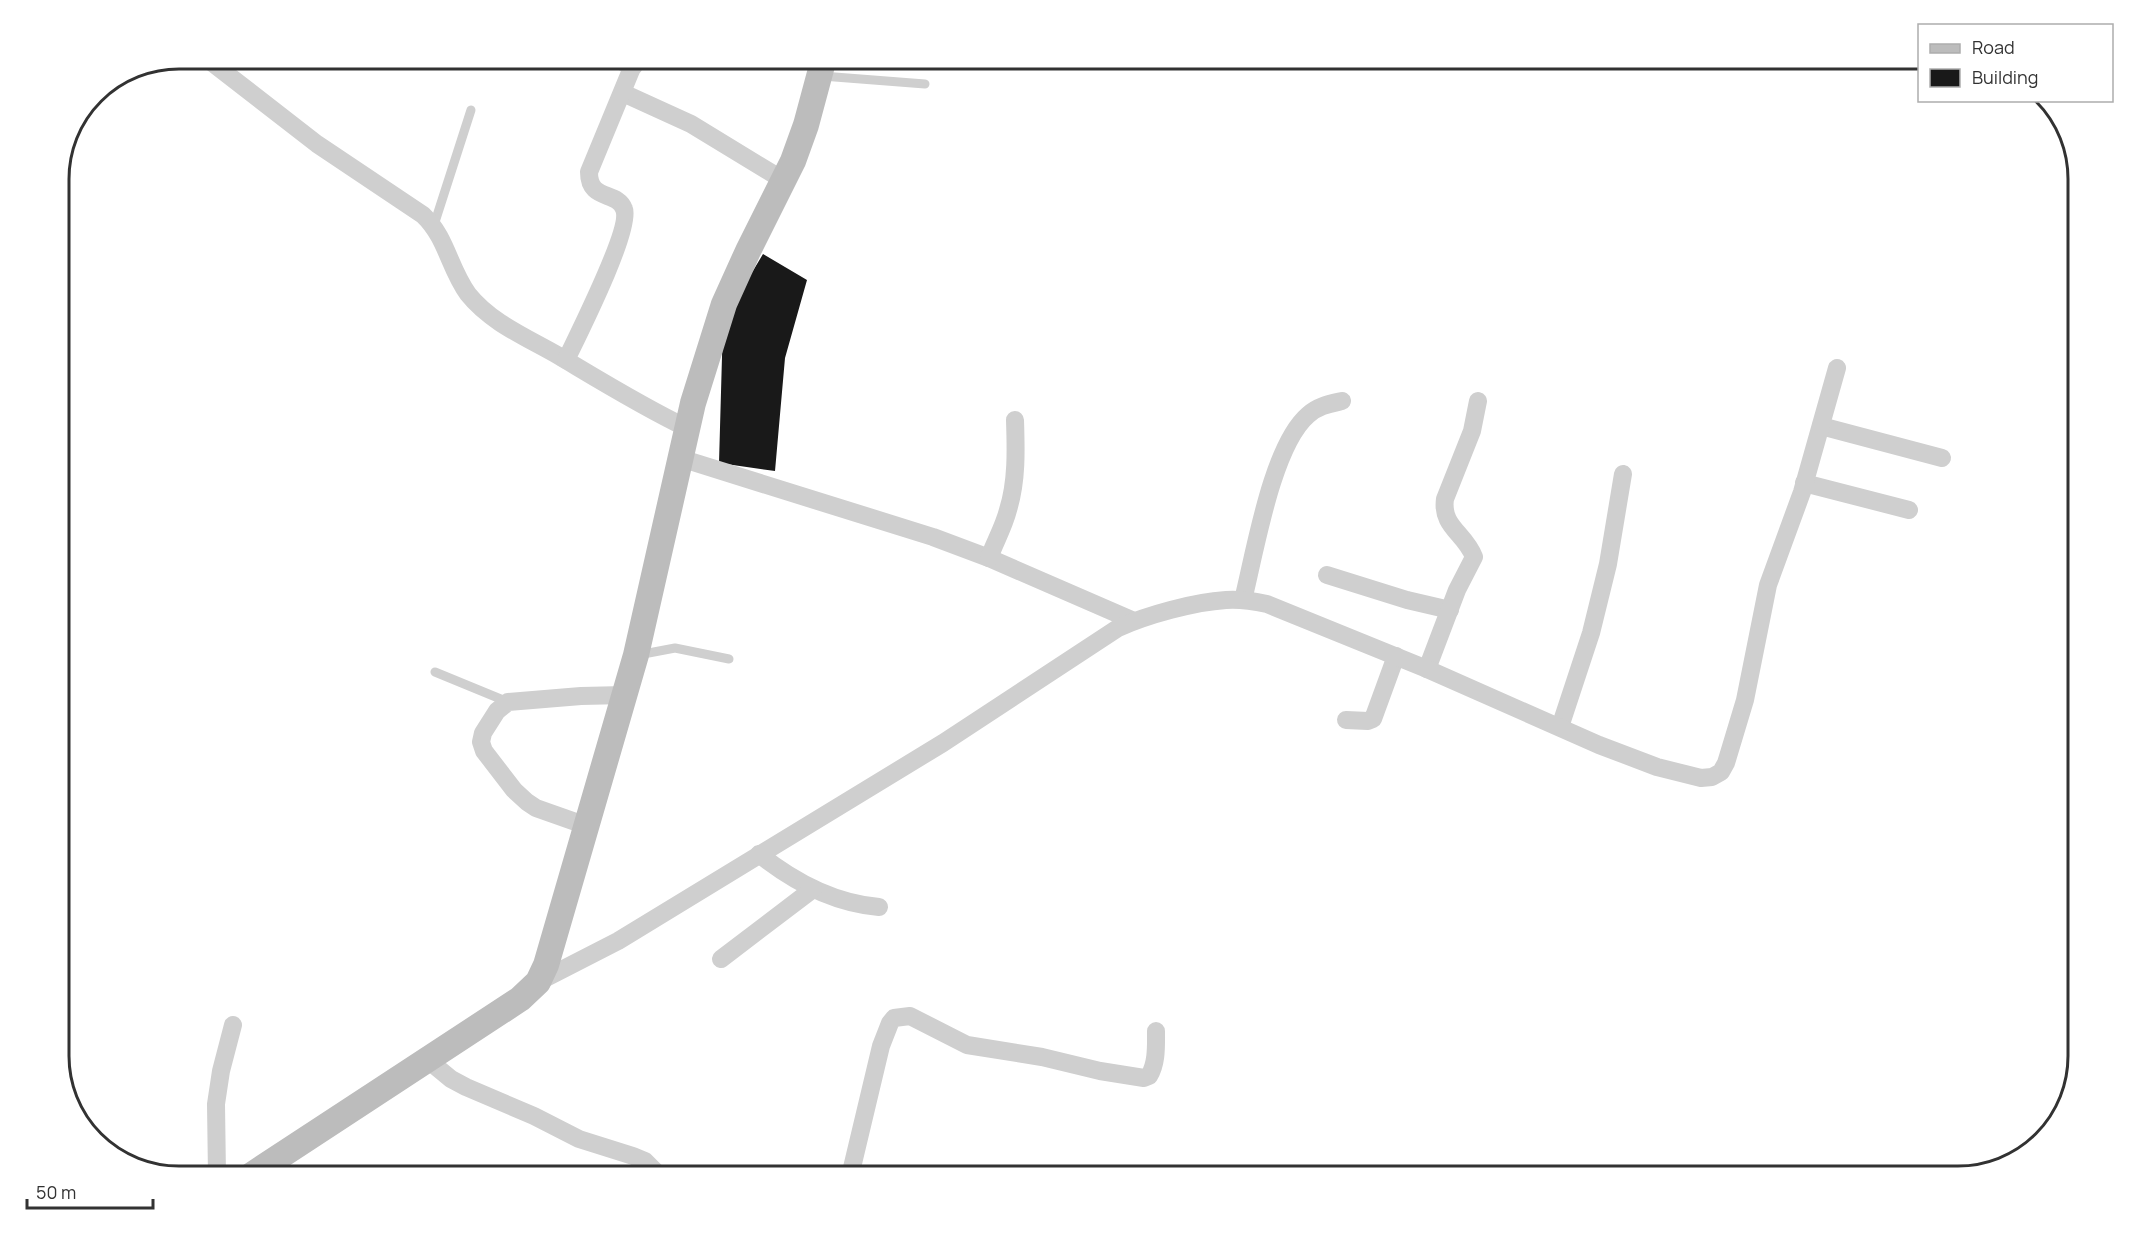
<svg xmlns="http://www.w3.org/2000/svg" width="2137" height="1235" font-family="Manrope,sans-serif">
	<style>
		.building { fill: #191919 }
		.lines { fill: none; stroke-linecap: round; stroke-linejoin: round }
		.lane { stroke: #cfcfcf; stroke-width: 9 }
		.street { stroke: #cfcfcf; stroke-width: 18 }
		.secondary { stroke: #bcbcbc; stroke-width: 26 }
		.rim { fill: none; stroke: #323232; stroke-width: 3 }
	</style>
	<rect width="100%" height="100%" fill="#fff"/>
	<!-- building -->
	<path class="building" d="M 763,254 L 807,280 L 785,358 L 775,471 L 719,463 L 723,321 Z"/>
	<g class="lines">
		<!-- lane -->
		<g class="lane">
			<path d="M 822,76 L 925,84"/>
			<path d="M 434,225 L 471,110"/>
			<path d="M 638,655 L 675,648 L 729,659"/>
			<path d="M 435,672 L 508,702"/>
		</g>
		<!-- street -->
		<g class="street">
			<path d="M 206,58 L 317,144 L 423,215 C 447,238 449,268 468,294 C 491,323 528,338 559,356 C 601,381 643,407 687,428"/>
			<path d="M 612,58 L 634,66"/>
			<path d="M 623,93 L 691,124 L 783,180"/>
			<path d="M 566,360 C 577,337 632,228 624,209 C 617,190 589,202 589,172 L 636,58"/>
			<path d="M 1821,426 L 1942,458"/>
			<path d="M 680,458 L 933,537 L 989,558 L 1134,621"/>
			<path d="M 1804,483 L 1909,510"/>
			<path d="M 989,558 C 995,542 1004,526 1008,510 C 1017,481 1016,450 1015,420"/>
			<path d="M 1327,575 L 1407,600 L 1450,610"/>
			<path d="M 1243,600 C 1255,552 1272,446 1308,415 C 1318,406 1329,404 1342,401"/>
			<path d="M 1427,669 L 1457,590 L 1474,557 C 1465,533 1441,527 1445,499 L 1472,431 L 1478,401"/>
			<path d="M 1346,720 L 1368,721 L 1373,719 L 1396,656"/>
			<path d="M 1560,727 L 1591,633 L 1608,564 L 1623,474"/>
			<path d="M 587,826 L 536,808 L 527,802 L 514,790 L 484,751 L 481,742 L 483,733 L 497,711 L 508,702 L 581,696 L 625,695"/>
			<path d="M 759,854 C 794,882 833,903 879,907"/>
			<path d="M 721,959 L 813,889"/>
			<path d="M 538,982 L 618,941 L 943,743 L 1118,628 C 1147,615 1194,602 1226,600 C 1240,599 1253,601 1267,604 L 1427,669 L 1599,745 L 1657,767 L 1701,778 L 1712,777 L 1721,772 L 1726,763 L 1745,700 L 1768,585 L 1802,492 L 1837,368"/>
			<path d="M 428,1060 L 451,1079 L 466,1087 L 534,1116 L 579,1139 L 633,1156 L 645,1161 L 660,1176"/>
			<path d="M 217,1176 L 216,1104 L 221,1071 L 233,1025"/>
			<path d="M 688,1176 L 700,1176"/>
			<path d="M 850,1176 L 881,1046 L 890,1023 L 894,1018 L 910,1016 L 967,1045 L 1042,1057 L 1100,1071 L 1144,1078 L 1149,1076 C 1157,1063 1156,1046 1156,1031"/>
		</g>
		<!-- secondary -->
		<path class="secondary" d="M 250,1176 L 520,999 L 538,982 L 546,965 L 636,655 L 693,403 L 724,304 L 748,251 L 793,161 L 806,125 L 824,58"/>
	</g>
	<!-- crop -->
	<path d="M0 0H2137V1235H0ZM179 69H1958A110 110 0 0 1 2068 179V1056A110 110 0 0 1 1958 1166H179A110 110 0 0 1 69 1056V179A110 110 0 0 1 179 69Z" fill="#fff" fill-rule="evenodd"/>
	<path class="rim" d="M179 69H1958A110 110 0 0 1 2068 179V1056A110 110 0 0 1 1958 1166H179A110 110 0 0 1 69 1056V179A110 110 0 0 1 179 69Z"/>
	<!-- legend -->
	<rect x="1918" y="24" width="195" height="78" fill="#ffffff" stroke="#adadad" stroke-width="1.5"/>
	<rect x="1930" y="44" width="30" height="9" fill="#bcbcbc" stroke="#adadad" stroke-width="1.5"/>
	<text x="1972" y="54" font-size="18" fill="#323232">Road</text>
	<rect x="1930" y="69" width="30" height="18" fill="#191919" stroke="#adadad" stroke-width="1.5"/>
	<text x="1972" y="84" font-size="18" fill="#323232">Building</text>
	<!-- scale -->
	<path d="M27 1199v9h126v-9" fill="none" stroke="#323232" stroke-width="3"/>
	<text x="36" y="1199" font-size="18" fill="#323232" stroke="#ffffff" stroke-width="4.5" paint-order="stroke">50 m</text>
</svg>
